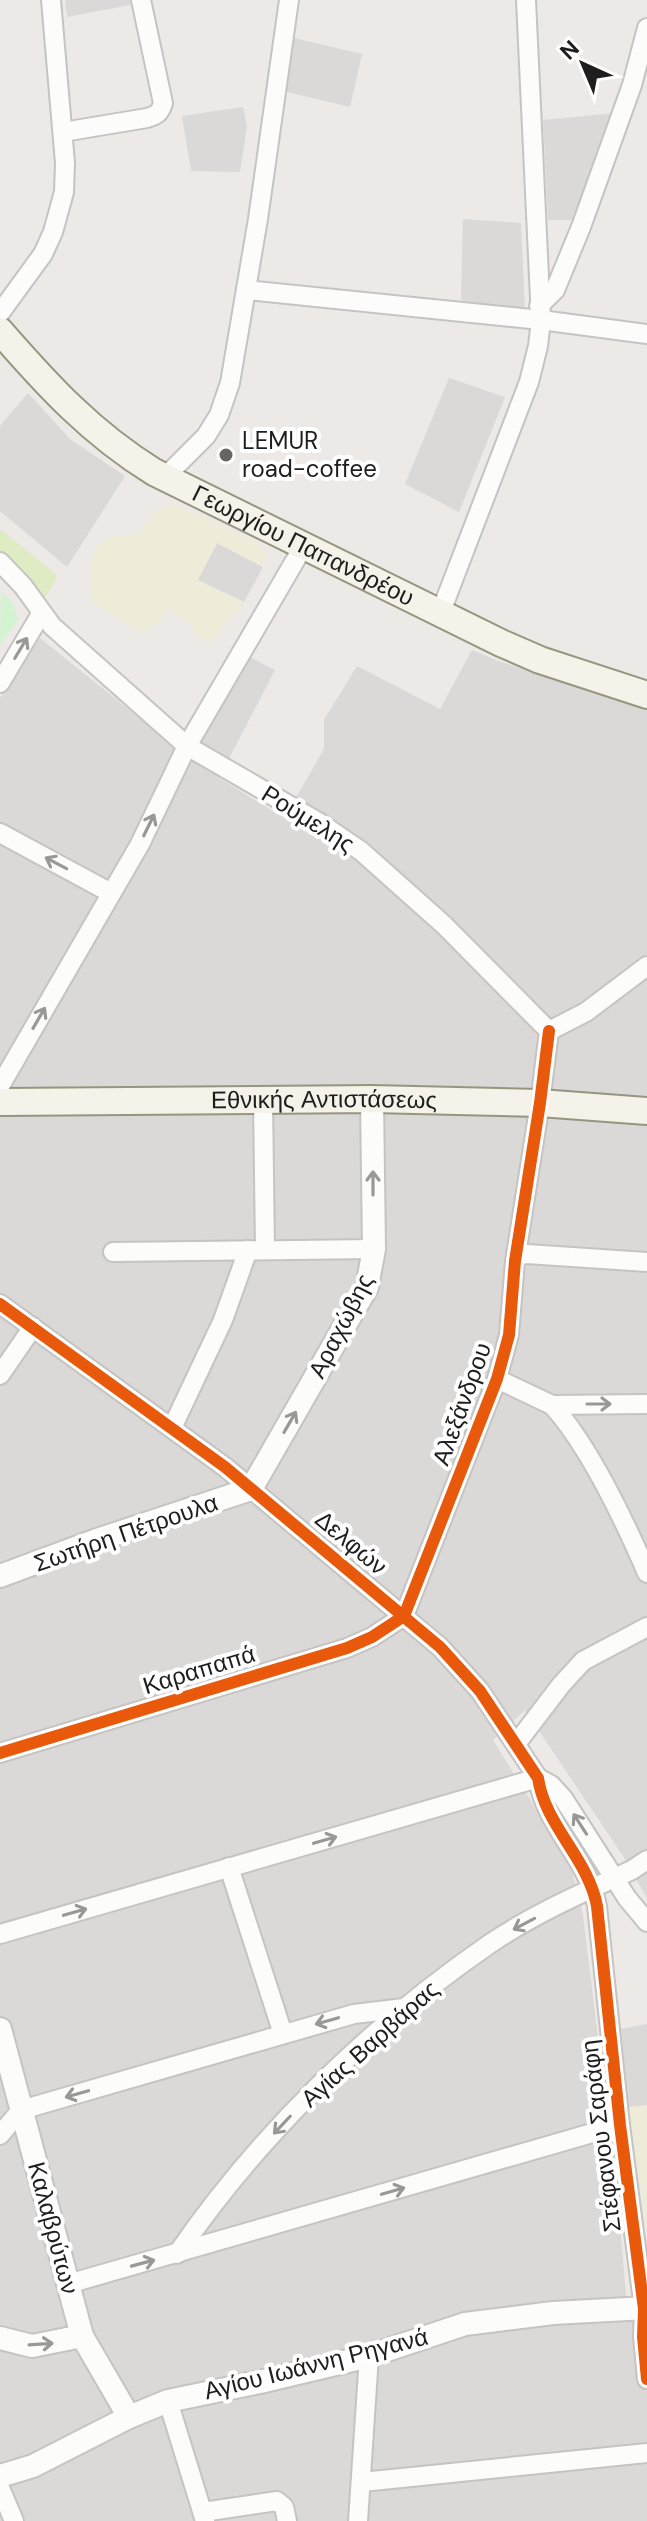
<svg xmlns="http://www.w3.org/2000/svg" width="647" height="2521" font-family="'DM Sans',sans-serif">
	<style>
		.residential { fill: #dbd9d8 }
		.farmland { fill: #eeebd8 }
		.grass { fill: #deebc3 }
		.park { fill: #d4f3d0 }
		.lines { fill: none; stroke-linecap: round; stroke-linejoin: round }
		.minor-casing { stroke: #c5c4c2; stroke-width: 22 }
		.tertiary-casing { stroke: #c5c4c2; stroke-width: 26 }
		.secondary-casing { stroke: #97957e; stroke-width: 30 }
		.minor { stroke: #fcfcfb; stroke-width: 18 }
		.tertiary { stroke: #fcfcfb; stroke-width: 22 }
		.secondary { stroke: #f4f2e9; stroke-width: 26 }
		.cycleway-casing { stroke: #fff; stroke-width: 17 }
		.cycleway { stroke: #e8590c; stroke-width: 12 }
		.oneway { stroke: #989898 }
		.poi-dot { fill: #666564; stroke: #fff; stroke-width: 3 }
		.labels { text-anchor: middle; stroke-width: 8; stroke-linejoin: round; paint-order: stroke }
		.poi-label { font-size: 24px; fill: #1e1e1e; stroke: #fff; text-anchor: start }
		.street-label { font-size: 24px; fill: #1e1e1e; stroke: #fff }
	</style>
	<rect width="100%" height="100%" fill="#ece9e6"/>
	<!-- residential -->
	<g class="residential">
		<path d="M 65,0 L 130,0 L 130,5 L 67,17 Z"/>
		<path d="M 290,37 L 362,54 L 350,107 L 279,90 Z"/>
		<path d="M 243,107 L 247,126 L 240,172 L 191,171 L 182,116 Z"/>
		<path d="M 616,113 L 576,220 L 548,220 L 543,120 Z"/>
		<path d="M 463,219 L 521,223 L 525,311 L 461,300 Z"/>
		<path d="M 449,378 L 505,397 L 459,512 L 405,484 Z"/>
		<path d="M 28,393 L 70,439 L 125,476 L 67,567 L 0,511 L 0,426 Z"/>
		<path d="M 217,543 L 263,567 L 244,602 L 197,580 Z"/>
		<path d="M 40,638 L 188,757 L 246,655 L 275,670 L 219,778 L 284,818 L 324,749 L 324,720 L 357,666 L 440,709 L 472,650 L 498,661 L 647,707 L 647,1898 L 623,1856 L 525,1710 L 493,1740 L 571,1866 L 583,1915 L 618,2201 L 627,2307 L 647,2306 L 647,2521 L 0,2521 L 0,698 Z"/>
		<path d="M 647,2024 L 647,2105 L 629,2107 L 621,2029 Z"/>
	</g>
	<!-- farmland -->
	<g class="farmland">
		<path d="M 170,504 L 195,513 L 259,544 L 267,556 L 263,567 L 217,543 L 198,580 L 244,602 L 211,642 L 197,637 L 189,623 L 170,609 L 157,623 L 140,633 L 91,601 L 91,559 L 97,546 L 103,541 L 116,536 L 140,534 L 154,514 Z"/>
		<path d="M 647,2105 L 647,2231 L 629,2107 Z"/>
	</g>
	<!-- grass -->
	<path class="grass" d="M 0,529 L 58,576 L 43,601 L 19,567 L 0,552 Z"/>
	<!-- park -->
	<path class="park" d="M 1,592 L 12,601 L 18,619 L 0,646 Z"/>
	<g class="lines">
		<!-- minor casing -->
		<g class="minor-casing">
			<g id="minor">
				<path d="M 63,132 L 147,118 C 157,115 160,113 163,103 L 141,0"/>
				<path d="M 246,290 L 541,320 L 647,334"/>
				<path d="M 539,306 L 555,290 L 581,227 L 632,85 L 647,28"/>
				<path d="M 0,313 L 43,254 L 53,232 L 64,192 L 65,163 L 51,0"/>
				<path d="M 165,477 L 206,436 L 219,415 L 230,383 L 258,219 L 289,0"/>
				<path d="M 0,562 L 23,586 L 52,626 L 187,746 L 320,823 L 361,851 L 444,925 L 549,1031"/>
				<path d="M 440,614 L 529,382 L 538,346 L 541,320 L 526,0"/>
				<path d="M 0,683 L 41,614"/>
				<path d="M 0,833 L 111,893"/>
				<path d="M 549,1031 L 586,1012 L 647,966"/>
				<path d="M 0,1086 L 140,844 L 187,746 L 303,547"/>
				<path d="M 263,1100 L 265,1250"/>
				<path d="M 113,1252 L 374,1249"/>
				<path d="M 515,1261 L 520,1255 L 527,1254 L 647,1262"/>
				<path d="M 0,1304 L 225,1467 L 440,1647 L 480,1691 L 538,1778 C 545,1826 588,1858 597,1906 L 620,2125 L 644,2309 L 643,2337 L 647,2379"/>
				<path d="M 0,1375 L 33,1327"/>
				<path d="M 497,1379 L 552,1405 L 647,1404"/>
				<path d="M 552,1405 C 589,1446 625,1522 647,1573"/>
				<path d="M 172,1428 L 223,1320 L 248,1250"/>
				<path d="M 516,1744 L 561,1685 L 583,1661 L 647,1627"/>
				<path d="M 0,1753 L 347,1648 L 372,1637 L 404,1616 L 497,1379 L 509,1335 L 515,1261 L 540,1103 L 549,1031"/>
				<path d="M 538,1778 L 551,1785 L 563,1798 L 627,1898 L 647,1922"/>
				<path d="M 229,1867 L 283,2034"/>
				<path d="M 0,1934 L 538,1778"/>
				<path d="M 0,2135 L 21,2110 L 354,2014 L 404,2008"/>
				<path d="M 177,2254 C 260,2134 370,2026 491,1943 C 534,1914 584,1892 632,1870 L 647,1860"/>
				<path d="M 68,2284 L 620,2125"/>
				<path d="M 168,2401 L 205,2521"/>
				<path d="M 362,2482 L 647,2453"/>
				<path d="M 0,2488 L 14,2521"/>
				<path d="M 203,2512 L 277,2501 L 284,2507 L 287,2521"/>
				<path d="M 358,2521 L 369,2356"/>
			</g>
		</g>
		<!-- tertiary casing -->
		<g class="tertiary-casing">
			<g id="tertiary">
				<path d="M 0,1576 L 97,1540 L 251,1489 L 367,1287 L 374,1249 L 372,1099"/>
				<path d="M 0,2029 L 82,2336 L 129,2417"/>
				<path d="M 0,2338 L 32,2346 L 82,2336"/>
				<path d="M 0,2476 L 33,2466 L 129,2417 L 168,2401 L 260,2382 L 369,2356 L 465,2324 L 553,2313 L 647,2308"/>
			</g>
		</g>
		<!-- secondary casing -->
		<g class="secondary-casing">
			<g id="secondary">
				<path id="s1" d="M 0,331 C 48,386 91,433 154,472 L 501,643 L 540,660 L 647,695"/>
				<path id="s2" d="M 0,1102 L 372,1099 L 540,1103 L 647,1111"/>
			</g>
		</g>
		<!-- minor -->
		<use href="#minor" class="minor"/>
		<!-- tertiary -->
		<use href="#tertiary" class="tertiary"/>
		<!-- secondary -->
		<use href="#secondary" class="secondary"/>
		<!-- cycleway casing -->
		<g class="cycleway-casing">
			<g id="cycleway">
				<path d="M 0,1304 L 225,1467 L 440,1647 L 480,1691 L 538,1778 C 545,1826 588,1858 597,1906 L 620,2125 L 644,2309 L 643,2337 L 647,2379"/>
				<path d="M 0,1753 L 347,1648 L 372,1637 L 404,1616 L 497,1379 L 509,1335 L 515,1261 L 540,1103 L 549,1031"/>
			</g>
		</g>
		<!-- cycleway -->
		<use href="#cycleway" class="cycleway"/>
	</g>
	<!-- one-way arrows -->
	<defs><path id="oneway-shaft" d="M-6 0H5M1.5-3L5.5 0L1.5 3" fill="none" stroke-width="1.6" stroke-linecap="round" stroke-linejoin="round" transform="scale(2)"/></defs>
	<g class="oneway">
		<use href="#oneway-shaft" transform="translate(21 648) rotate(-59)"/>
		<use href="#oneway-shaft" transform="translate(149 825) rotate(-64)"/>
		<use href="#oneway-shaft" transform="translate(56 863) rotate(-152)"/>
		<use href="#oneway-shaft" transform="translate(39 1018) rotate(-60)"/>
		<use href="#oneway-shaft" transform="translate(373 1183) rotate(-90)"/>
		<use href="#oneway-shaft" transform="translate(599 1404)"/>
		<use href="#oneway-shaft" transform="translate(290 1422) rotate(-60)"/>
		<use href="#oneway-shaft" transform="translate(580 1824) rotate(-123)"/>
		<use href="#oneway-shaft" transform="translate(325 1840) rotate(-16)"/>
		<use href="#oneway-shaft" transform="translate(75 1912) rotate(-16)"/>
		<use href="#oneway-shaft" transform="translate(524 1924) rotate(152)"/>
		<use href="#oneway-shaft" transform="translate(327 2021) rotate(164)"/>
		<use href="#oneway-shaft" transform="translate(77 2094) rotate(164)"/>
		<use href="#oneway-shaft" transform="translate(282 2125) rotate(133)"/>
		<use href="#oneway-shaft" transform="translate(393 2191) rotate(-16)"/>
		<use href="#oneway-shaft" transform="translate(143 2263) rotate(-15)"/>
		<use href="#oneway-shaft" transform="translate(41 2344) rotate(-4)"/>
	</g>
	<!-- markers -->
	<circle class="poi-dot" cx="226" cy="455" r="8"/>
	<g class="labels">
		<!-- poi labels -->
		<g class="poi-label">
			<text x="242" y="449">LEMUR<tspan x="242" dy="28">road-coffee</tspan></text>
		</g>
		<!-- street labels -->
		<g class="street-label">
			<text dy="8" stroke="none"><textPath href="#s1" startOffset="376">Γεωργίου Παπανδρέου</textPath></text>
			<text transform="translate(308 819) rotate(32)" y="8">Ρούμελης</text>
			<text dy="8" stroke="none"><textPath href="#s2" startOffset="324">Εθνικής Αντιστάσεως</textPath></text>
			<text transform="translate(341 1326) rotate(-63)" y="8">Αραχώβης</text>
			<text transform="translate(462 1404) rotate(-70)" y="8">Αλεξάνδρου</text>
			<text transform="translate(126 1533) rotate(-19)" y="8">Σωτήρη Πέτρουλα</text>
			<text transform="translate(351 1543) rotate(40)" y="8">Δελφών</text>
			<text transform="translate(199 1670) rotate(-17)" y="8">Καραπαπά</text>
			<text transform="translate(370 2044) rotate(-42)" y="8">Αγίας Βαρβάρας</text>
			<text transform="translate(601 2136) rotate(-97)" y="8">Στέφανου Σαράφη</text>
			<text transform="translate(53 2228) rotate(75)" y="8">Καλαβρύτων</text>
			<text transform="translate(316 2364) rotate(-14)" y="8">Αγίου Ιωάννη Ρηγανά</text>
		</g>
	</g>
	<!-- north arrow -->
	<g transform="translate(583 64) rotate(316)" stroke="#ffffff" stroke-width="6" paint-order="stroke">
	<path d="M0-6L14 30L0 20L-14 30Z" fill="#1e1e1e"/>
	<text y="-12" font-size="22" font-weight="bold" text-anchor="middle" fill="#1e1e1e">N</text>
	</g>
</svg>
